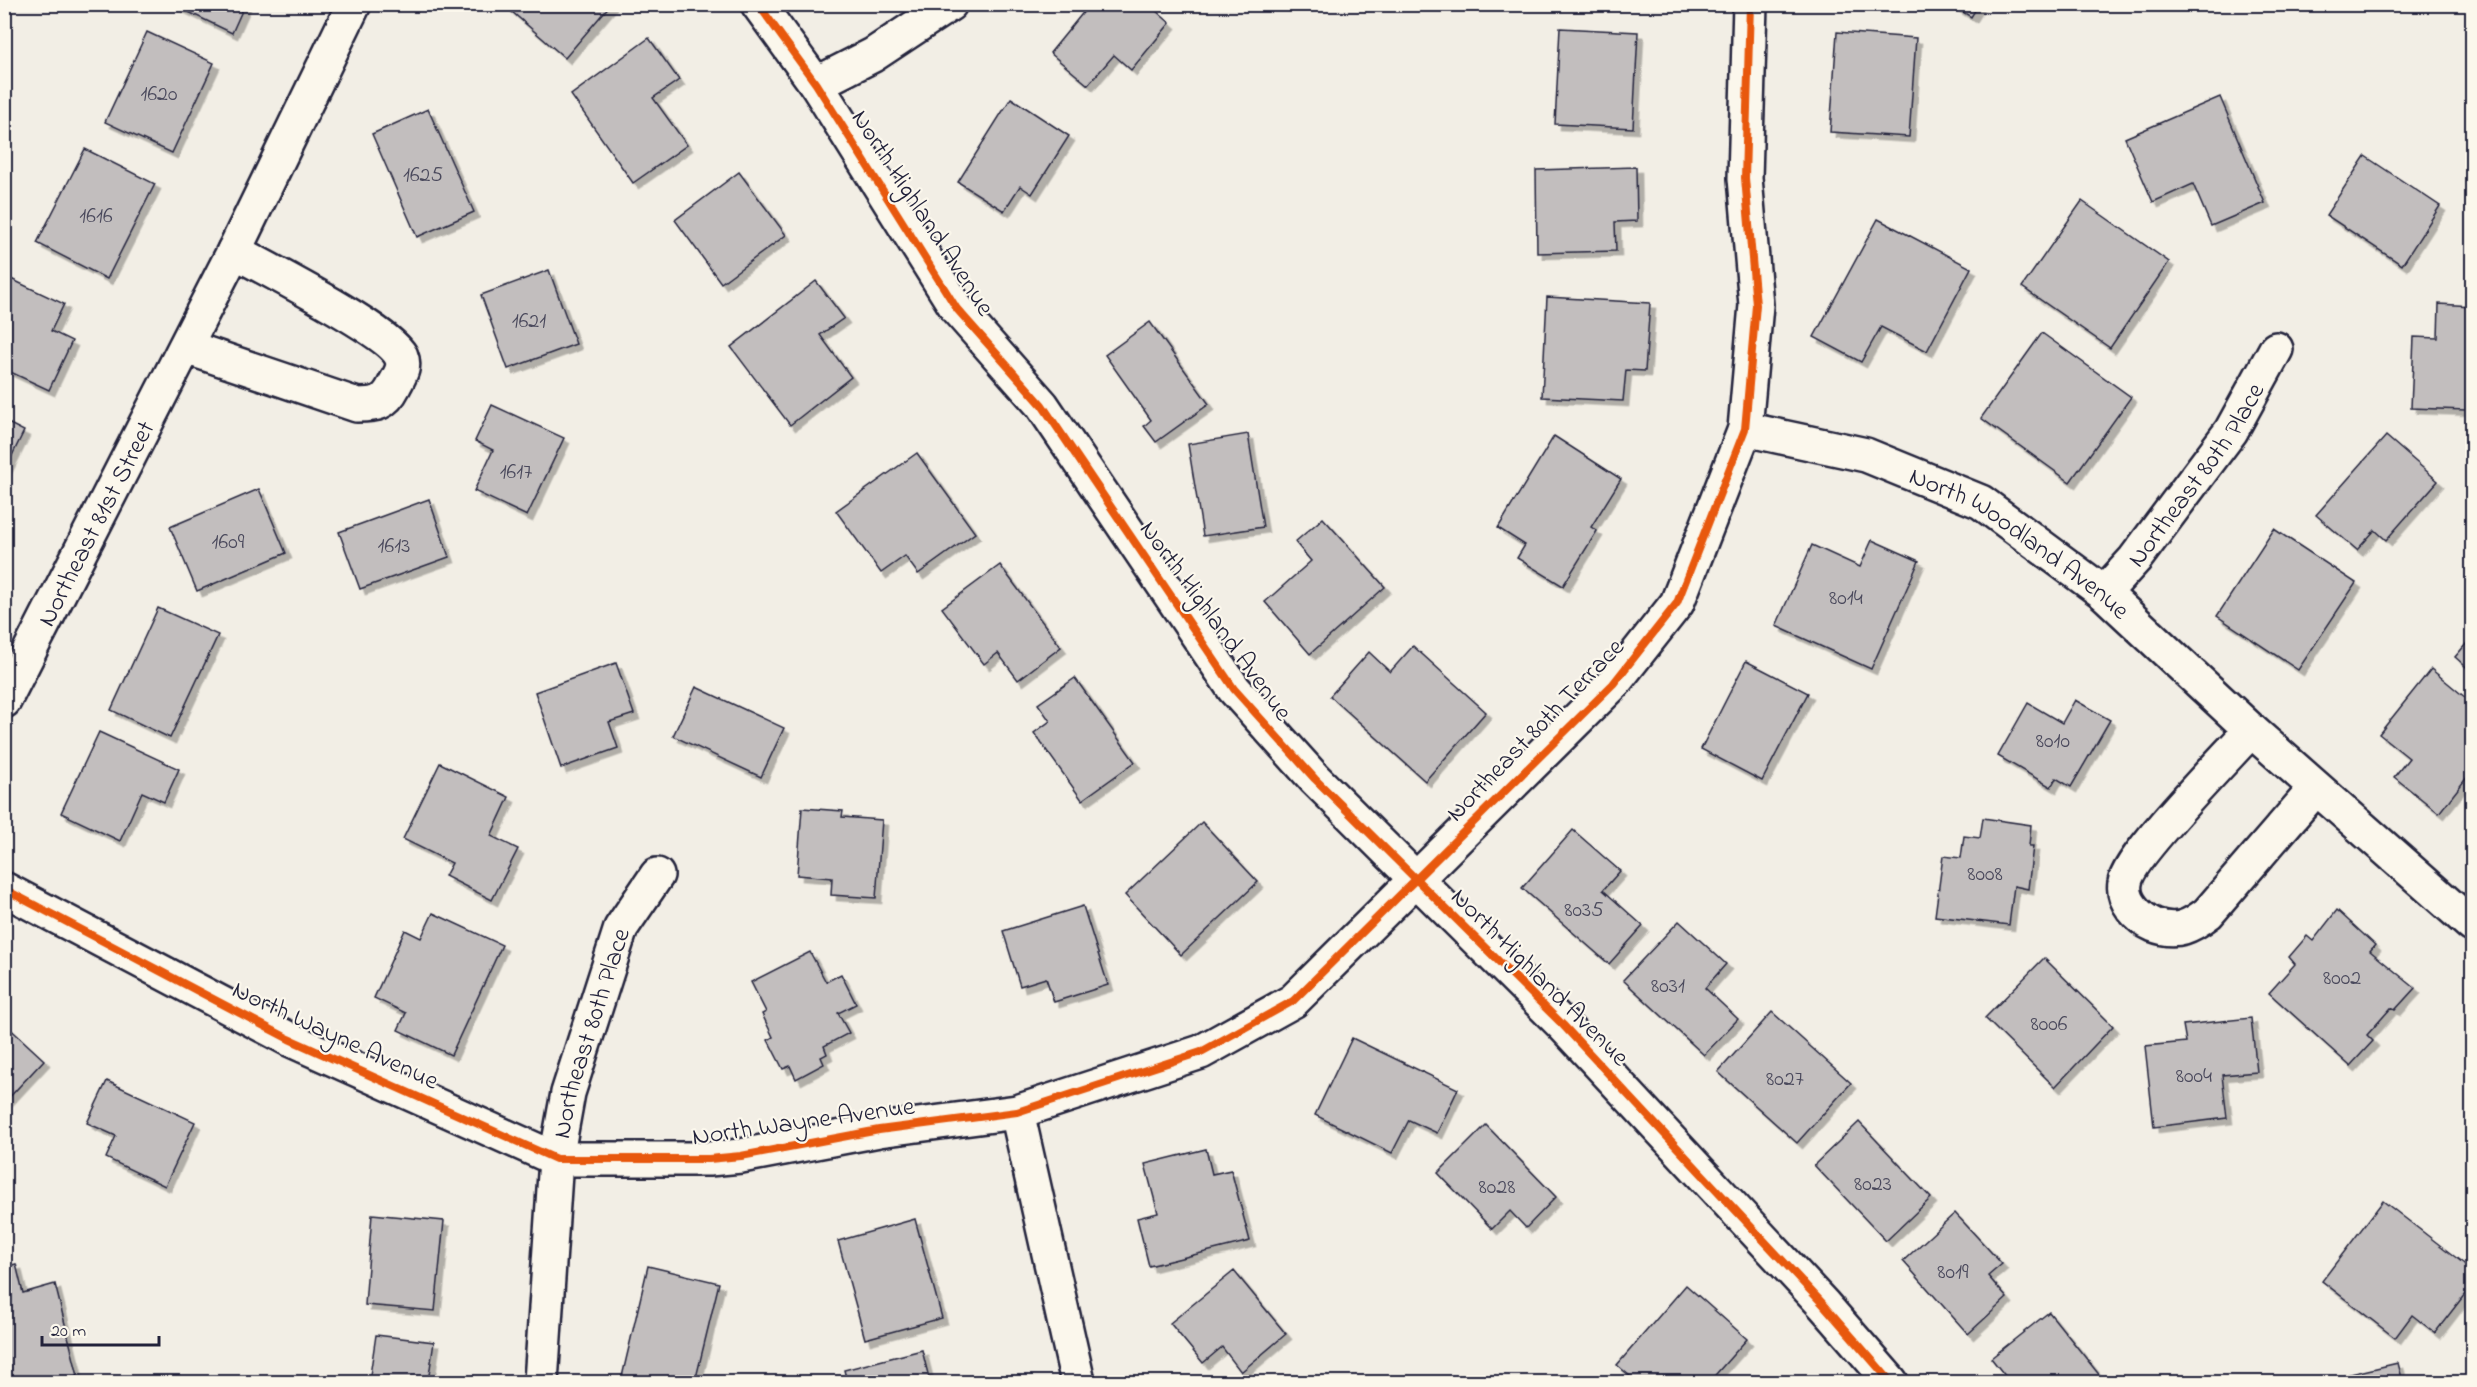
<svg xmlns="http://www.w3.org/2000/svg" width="2477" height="1387" font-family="'Indie Flower',sans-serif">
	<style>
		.building { fill: #c2bebe; stroke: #22223b; stroke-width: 1.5; filter: url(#shadow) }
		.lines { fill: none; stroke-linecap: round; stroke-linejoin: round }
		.minor-casing { stroke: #22223b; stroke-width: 38 }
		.minor { stroke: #fbf7ec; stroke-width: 33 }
		.cycleway-casing { stroke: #fbf7ec; stroke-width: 11 }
		.cycleway { stroke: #e8590c; stroke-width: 8 }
		.labels { text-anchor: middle; stroke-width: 4.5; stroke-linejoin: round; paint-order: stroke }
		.number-label { font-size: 22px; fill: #4a495c }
		.street-label { font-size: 26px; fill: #22223b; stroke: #fbf7ec }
	</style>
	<defs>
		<filter id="shadow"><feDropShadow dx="5.5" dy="5.5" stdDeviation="0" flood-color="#0004"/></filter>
	</defs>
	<rect width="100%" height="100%" fill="#f2eee5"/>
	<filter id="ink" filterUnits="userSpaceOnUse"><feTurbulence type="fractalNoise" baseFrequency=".0167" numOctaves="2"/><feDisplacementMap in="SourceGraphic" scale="12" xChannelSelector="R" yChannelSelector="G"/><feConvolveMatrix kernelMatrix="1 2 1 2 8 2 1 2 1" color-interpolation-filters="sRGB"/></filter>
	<g filter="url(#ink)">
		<!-- building -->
		<g class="building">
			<path d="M 172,4 L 245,4 L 232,33 Z"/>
			<path d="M 503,4 L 611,4 L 565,58 Z"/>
			<path d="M 1090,4 L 1148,4 L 1170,23 L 1131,70 L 1114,55 L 1088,85 L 1050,53 Z"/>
			<path d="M 1950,4 L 1979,4 L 1971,17 Z"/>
			<path d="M 1560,28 L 1638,32 L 1633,128 L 1555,124 Z"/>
			<path d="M 147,32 L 214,63 L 172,153 L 105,122 Z"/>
			<path d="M 1837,32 L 1916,38 L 1909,137 L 1830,132 Z"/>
			<path d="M 649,38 L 679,80 L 653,98 L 687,145 L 633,183 L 571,95 Z"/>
			<path d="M 2220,97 L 2265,203 L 2211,226 L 2193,184 L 2153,202 L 2125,138 Z"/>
			<path d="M 1011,98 L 1069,136 L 1032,194 L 1020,186 L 1004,211 L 958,182 Z"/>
			<path d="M 428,109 L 474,212 L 417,237 L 372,134 Z"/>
			<path d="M 85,149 L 155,184 L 107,279 L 37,243 Z"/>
			<path d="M 2365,156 L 2440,206 L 2402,265 L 2326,215 Z"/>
			<path d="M 1636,167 L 1637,221 L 1615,222 L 1616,251 L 1537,253 L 1536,170 Z"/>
			<path d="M 739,172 L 786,235 L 721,283 L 675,220 Z"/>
			<path d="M 2082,201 L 2169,262 L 2110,348 L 2022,287 Z"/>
			<path d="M 1878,219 L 1971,268 L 1927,351 L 1881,327 L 1861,362 L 1814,337 Z"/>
			<path d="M 549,270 L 576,344 L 508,369 L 481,295 Z"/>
			<path d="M 11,279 L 64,304 L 51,331 L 72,341 L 49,390 L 4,369 L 4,293 Z"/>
			<path d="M 816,281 L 844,318 L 820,335 L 851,377 L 790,425 L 731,347 Z"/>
			<path d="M 1547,297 L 1650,303 L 1645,371 L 1626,370 L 1623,401 L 1542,397 Z"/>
			<path d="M 2439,304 L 2472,306 L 2472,388 L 2467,388 L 2466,410 L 2411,408 L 2414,337 L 2438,338 Z"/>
			<path d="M 1150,322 L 1209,404 L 1156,442 L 1144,426 L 1151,420 L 1105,355 Z"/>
			<path d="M 2042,333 L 2131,397 L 2070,482 L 1981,418 Z"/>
			<path d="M 492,405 L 564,438 L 527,516 L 474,491 L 493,450 L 475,441 Z"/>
			<path d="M 4,421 L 24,431 L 4,472 Z"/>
			<path d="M 1248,434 L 1263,527 L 1203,536 L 1188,444 Z"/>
			<path d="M 1554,436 L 1621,479 L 1591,527 L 1597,531 L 1563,586 L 1517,558 L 1525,545 L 1498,528 Z"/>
			<path d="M 2386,436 L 2438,481 L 2386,540 L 2375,530 L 2357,550 L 2316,515 Z"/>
			<path d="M 917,453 L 975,533 L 918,574 L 905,556 L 881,573 L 836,511 Z"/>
			<path d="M 259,489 L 286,553 L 197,591 L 170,527 Z"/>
			<path d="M 429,499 L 449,557 L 360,589 L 339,532 Z"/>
			<path d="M 1323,518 L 1385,587 L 1310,654 L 1265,602 L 1311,561 L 1295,542 Z"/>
			<path d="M 2274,529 L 2356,583 L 2298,670 L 2217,616 Z"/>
			<path d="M 1872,540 L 1919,561 L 1871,669 L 1776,626 L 1812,545 L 1860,567 Z"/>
			<path d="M 1000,565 L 1061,647 L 1018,680 L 998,653 L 984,664 L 942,608 Z"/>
			<path d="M 158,608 L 218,635 L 170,738 L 111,710 Z"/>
			<path d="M 2472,637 L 2472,672 L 2455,657 Z"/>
			<path d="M 1413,646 L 1486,712 L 1425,781 L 1330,696 L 1369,652 L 1390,672 Z"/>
			<path d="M 1746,661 L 1808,693 L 1762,781 L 1701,749 Z"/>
			<path d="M 616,663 L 634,714 L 609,722 L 618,748 L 561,768 L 535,692 Z"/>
			<path d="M 2431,669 L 2472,703 L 2472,771 L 2439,813 L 2394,777 L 2409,758 L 2379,734 Z"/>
			<path d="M 1075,678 L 1135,762 L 1082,800 L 1034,733 L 1050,721 L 1038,704 Z"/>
			<path d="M 696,687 L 784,728 L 761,777 L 673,736 Z"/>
			<path d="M 2075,700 L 2110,720 L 2071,787 L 2056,778 L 2051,787 L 1998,756 L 2028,703 L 2062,723 Z"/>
			<path d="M 99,732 L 179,769 L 164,802 L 142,792 L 120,841 L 61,813 Z"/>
			<path d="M 440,763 L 509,797 L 491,836 L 518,849 L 492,900 L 445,876 L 452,863 L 403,839 Z"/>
			<path d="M 802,808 L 843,811 L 842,817 L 882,820 L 876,898 L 831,895 L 832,878 L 797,875 Z"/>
			<path d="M 1983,818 L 2031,825 L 2029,846 L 2033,846 L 2028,889 L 2014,886 L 2009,925 L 1935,916 L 1943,856 L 1961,858 L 1964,836 L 1980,838 Z"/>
			<path d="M 1202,822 L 1258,882 L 1181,955 L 1125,895 Z"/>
			<path d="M 1573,830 L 1620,871 L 1603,890 L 1643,926 L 1609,964 L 1522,888 Z"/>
			<path d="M 1083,906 L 1108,985 L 1054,1002 L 1046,978 L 1020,986 L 1003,931 Z"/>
			<path d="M 2337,910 L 2375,945 L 2370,951 L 2415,988 L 2395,1010 L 2391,1008 L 2367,1035 L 2373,1041 L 2350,1066 L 2269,993 L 2295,964 L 2289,957 L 2307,936 L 2313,941 Z"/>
			<path d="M 433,913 L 502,945 L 451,1055 L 398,1030 L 406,1013 L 374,998 L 405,930 L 421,938 Z"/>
			<path d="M 1679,921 L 1726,964 L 1705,988 L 1738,1019 L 1704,1055 L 1623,980 Z"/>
			<path d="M 810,952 L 826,982 L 841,974 L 856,1004 L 838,1013 L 849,1033 L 824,1046 L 827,1054 L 821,1057 L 824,1064 L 796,1079 L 790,1066 L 783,1069 L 768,1040 L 773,1037 L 762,1014 L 766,1012 L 751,982 Z"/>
			<path d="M 2044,958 L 2113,1026 L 2055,1087 L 1985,1018 Z"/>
			<path d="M 1772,1012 L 1851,1083 L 1797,1143 L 1718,1072 Z"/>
			<path d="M 2251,1018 L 2257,1072 L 2222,1075 L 2227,1118 L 2154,1127 L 2145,1046 L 2186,1042 L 2183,1025 Z"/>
			<path d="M 4,1023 L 44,1060 L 4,1103 Z"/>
			<path d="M 1352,1038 L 1458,1089 L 1437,1133 L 1409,1120 L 1392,1153 L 1315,1115 Z"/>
			<path d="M 107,1081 L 195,1122 L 165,1186 L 106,1158 L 116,1136 L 87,1123 Z"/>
			<path d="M 1859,1122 L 1931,1198 L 1886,1241 L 1814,1165 Z"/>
			<path d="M 1486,1125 L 1556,1197 L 1526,1228 L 1510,1211 L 1492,1229 L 1438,1173 Z"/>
			<path d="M 1206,1149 L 1212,1174 L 1231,1170 L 1250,1241 L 1149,1266 L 1137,1218 L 1158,1213 L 1145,1164 Z"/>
			<path d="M 2383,1201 L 2472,1270 L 2472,1285 L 2435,1333 L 2412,1315 L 2395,1338 L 2322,1281 Z"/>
			<path d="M 1955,1213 L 2002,1264 L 1988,1276 L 2007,1298 L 1968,1334 L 1903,1261 Z"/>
			<path d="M 372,1214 L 444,1221 L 435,1311 L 365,1305 Z"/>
			<path d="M 915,1219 L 942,1318 L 865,1339 L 838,1241 Z"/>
			<path d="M 16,1264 L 23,1293 L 55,1284 L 78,1376 L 54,1382 L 4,1382 L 4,1267 Z"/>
			<path d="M 648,1266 L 719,1283 L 695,1382 L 621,1381 Z"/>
			<path d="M 1234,1271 L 1286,1334 L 1241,1372 L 1222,1347 L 1203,1363 L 1170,1323 Z"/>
			<path d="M 1686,1285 L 1747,1339 L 1709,1382 L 1637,1382 L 1617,1365 Z"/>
			<path d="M 2049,1312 L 2105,1382 L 2010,1382 L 1991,1358 Z"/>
			<path d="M 376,1335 L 434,1342 L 428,1382 L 369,1382 Z"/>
			<path d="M 922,1350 L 930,1382 L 847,1382 L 844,1370 Z"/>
			<path d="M 2398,1363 L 2403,1382 L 2334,1382 L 2333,1378 Z"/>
		</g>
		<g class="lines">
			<!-- minor casing -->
			<g class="minor-casing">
				<g id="minor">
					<path d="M 758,4 L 816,84 L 957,309 L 1042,405 L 1234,689 L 1315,779 L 1563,1025 L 1824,1305 L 1891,1382"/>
					<path d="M 816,84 L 873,55 L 950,4"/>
					<path d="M 186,347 L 357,405 C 376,405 385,404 394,386 C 399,376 406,368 401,356 C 389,331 265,268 234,251"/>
					<path id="s1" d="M 1745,429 L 1866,455 L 1981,502 L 2104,593 L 2251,730 L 2472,925"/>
					<path id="s2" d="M 2104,593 L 2135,559 L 2231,431 L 2276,349"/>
					<path id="s3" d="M 4,701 L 234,251 L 354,4"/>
					<path d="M 2251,730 C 2228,756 2128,857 2125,883 C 2122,901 2138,918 2154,925 C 2177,934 2191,926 2208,913 L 2316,788"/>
					<path d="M 4,889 L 289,1039 L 556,1159 L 709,1159 L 741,1156 L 879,1130 L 1017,1112 L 1201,1052 L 1293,1001 L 1613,684 L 1677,603 L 1745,429 L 1756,305 L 1745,178 L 1750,4"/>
					<path d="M 1017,1112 L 1078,1382"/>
					<path id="s4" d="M 541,1382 L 556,1159 L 568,1093 L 621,928 L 657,875"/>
				</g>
			</g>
			<!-- minor -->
			<use href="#minor" class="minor"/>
			<!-- cycleway casing -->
			<g class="cycleway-casing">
				<g id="cycleway">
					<path d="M 758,4 L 816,84 L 957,309 L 1042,405 L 1234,689 L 1315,779 L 1563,1025 L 1824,1305 L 1891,1382"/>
					<path d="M 4,889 L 289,1039 L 556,1159 L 709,1159 L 741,1156 L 879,1130 L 1017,1112 L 1201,1052 L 1293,1001 L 1613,684 L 1677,603 L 1745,429 L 1756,305 L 1745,178 L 1750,4"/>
				</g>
			</g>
			<!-- cycleway -->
			<use href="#cycleway" class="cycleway"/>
		</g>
	</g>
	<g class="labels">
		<!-- number labels -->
		<g class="number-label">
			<text x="159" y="100">1620</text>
			<text x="423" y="181">1625</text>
			<text x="96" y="222">1616</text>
			<text x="529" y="327">1621</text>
			<text x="516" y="478">1617</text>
			<text x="228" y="548">1609</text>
			<text x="394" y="552">1613</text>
			<text x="1846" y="604">8014</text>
			<text x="2053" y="747">8010</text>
			<text x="1985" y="880">8008</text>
			<text x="1584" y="916">8035</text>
			<text x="2342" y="984">8002</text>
			<text x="1668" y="992">8031</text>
			<text x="2049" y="1030">8006</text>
			<text x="2194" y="1082">8004</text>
			<text x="1785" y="1085">8027</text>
			<text x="1873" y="1190">8023</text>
			<text x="1497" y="1193">8028</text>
			<text x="1953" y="1278">8019</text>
		</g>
		<!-- street labels -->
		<g class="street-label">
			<text transform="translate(924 212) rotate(57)" y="9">North Highland Avenue</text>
			<text dy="9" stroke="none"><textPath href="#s2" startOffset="150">Northeast 80th Place</textPath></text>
			<text dy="9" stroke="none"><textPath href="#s3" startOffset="200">Northeast 81st Street</textPath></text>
			<text dy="9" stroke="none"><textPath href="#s1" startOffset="302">North Woodland Avenue</textPath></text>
			<text transform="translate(1217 620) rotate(54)" y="9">North Highland Avenue</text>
			<text transform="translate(1534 729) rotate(-46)" y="9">Northeast 80th Terrace</text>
			<text transform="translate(1541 976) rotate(45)" y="9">North Highland Avenue</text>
			<text transform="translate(336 1034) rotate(25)" y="9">North Wayne Avenue</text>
			<text dy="9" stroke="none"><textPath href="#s4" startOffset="354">Northeast 80th Place</textPath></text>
			<text transform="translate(803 1120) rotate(-8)" y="9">North Wayne Avenue</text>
		</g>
	</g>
	<!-- margin -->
	<rect width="2477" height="1387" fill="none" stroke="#fbf7ec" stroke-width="24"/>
	<rect x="12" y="12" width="2453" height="1363" fill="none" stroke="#22223b" stroke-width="2" filter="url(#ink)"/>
	<!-- scale -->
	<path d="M42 1336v9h117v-9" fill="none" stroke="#22223b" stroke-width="3"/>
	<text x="51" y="1336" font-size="18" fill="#22223b" stroke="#fbf7ec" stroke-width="4.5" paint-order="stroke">20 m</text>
</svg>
